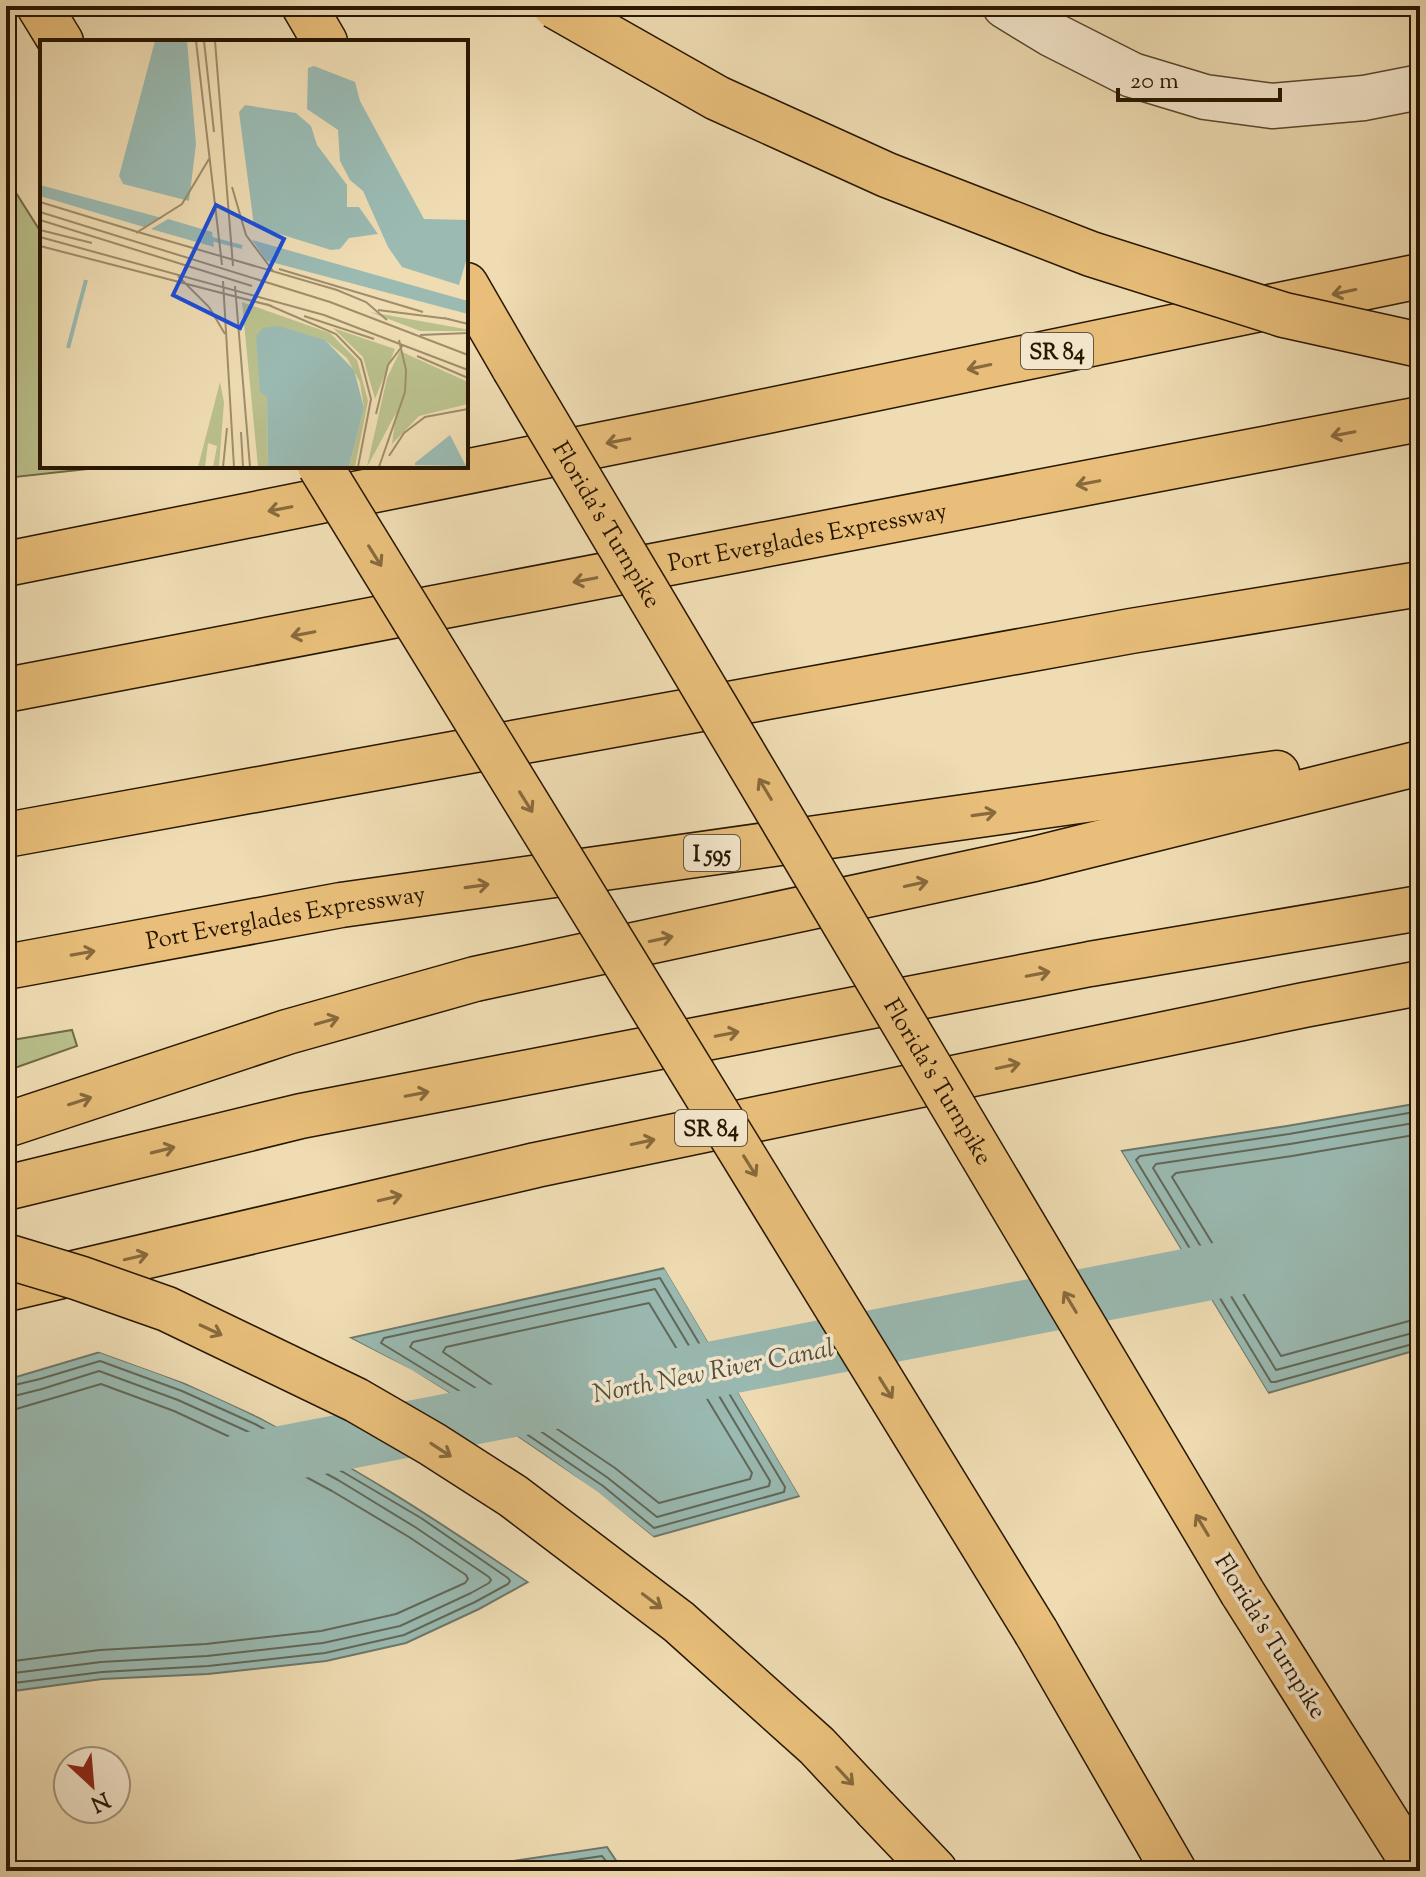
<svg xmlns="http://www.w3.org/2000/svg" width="1426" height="1877" font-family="'Sorts Mill Goudy',serif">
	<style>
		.green { fill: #bac08c; stroke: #706b46; stroke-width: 2 }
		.water { fill: #9abab2; stroke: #6c786b; stroke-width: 2 }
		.pier { fill: #efdcb3 }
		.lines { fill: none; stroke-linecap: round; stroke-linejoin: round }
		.shore { stroke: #606859; stroke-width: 2 }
		.canal { stroke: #9abab2; stroke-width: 56 }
		.minor-casing { stroke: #59482d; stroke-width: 47 }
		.primary-casing { stroke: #271600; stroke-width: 47 }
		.motorway-casing { stroke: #271600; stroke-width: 47 }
		.minor { stroke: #f5e8ce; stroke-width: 44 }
		.primary { stroke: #e8be7a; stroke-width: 44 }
		.motorway { stroke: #e8be7a; stroke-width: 44 }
		.motorway-bridge-casing { stroke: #271600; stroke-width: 47; stroke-linecap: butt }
		.motorway-bridge { stroke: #e8be7a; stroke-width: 44 }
		.oneway { stroke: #886a3d }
		.labels { text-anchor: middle; stroke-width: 7; stroke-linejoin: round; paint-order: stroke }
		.shield { fill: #f5e8ce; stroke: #65553e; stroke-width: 2 }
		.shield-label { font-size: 22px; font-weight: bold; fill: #271600 }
		.street-label { font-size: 24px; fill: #271600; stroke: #f5e8ce }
		.water-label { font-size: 26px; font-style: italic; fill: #4f4f3e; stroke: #f5e8ce }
		.inset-river { fill: none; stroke: #9abab2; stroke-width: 4 }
		.inset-road { fill: none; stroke: #9f8d6b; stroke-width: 2 }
		.view { fill: #1d4ed8; fill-opacity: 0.15; stroke: #1d4ed8; stroke-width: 4 }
		.inset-edge { fill: none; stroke: #271600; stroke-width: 4 }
	</style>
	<rect width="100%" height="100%" fill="#efdcb3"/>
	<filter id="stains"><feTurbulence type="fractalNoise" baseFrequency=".0025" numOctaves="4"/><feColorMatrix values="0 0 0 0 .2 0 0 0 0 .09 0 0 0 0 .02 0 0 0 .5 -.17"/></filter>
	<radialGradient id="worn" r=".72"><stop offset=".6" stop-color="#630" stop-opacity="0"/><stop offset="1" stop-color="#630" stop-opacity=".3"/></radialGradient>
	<!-- green -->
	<g class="green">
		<path d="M 6,177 L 42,234 L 42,466 L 115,466 L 6,478 Z"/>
		<path d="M 72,1030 L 77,1046 L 6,1071 L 6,1041 Z"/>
	</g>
	<!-- water -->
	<g class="water">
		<path d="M 1420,1103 L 1420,1349 L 1268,1393 L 1121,1151 L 1287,1126 Z"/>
		<path d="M 665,1268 L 800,1496 L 653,1537 C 559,1461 458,1393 350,1338 Z"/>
		<path d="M 100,1352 C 129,1363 158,1372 186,1384 C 308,1435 419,1508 528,1582 L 479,1609 L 406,1643 L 326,1661 L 208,1674 L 102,1679 L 6,1692 L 6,1380 Z"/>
		<path d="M 607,1847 L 623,1871 L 445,1871 Z"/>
	</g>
	<!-- pier -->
	<g class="pier">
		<path d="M 1119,1148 L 1268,1393 L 1270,1396 L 1265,1395 L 1117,1153 Z"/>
		<path d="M 662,1264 L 668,1266 L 804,1494 L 802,1500 Z"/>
		<path d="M 346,1336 L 412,1370 L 493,1420 L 598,1492 L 657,1540 L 651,1541 L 596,1496 L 491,1424 L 410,1374 L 348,1341 Z"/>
		<path d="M 101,1348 L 187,1380 L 260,1414 L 349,1461 L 427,1508 L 531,1579 L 532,1584 L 425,1511 L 347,1465 L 259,1417 L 185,1383 L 94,1350 Z"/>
	</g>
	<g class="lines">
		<!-- shore -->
		<g class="shore">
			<path d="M 1420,1111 L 1289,1134 L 1140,1156 L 1136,1160 L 1271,1382 L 1275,1382 L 1420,1342"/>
			<path d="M 1420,1122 L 1290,1144 L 1156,1164 L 1153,1168 L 1276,1370 L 1420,1331"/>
			<path d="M 1420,1134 L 1292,1156 L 1176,1173 L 1172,1177 L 1281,1356 L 1409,1321 L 1420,1319"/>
			<path d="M 660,1278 L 785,1487 L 784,1492 L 654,1528 L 603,1486 L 497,1414 L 381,1343 L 384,1338 Z"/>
			<path d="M 655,1289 L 770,1481 L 769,1486 L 657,1517 L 608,1478 L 503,1405 L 410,1347 L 413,1342 Z"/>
			<path d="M 649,1303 L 752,1473 L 750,1479 L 659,1503 L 615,1468 L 443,1352 L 446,1347 Z"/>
			<path d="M 6,1387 L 40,1379 L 100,1361 L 182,1391 L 255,1424 L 343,1472 L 421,1518 L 508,1578 L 510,1581 L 508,1584 L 475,1602 L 404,1635 L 325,1653 L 208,1666 L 102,1672 L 6,1684"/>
			<path d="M 6,1398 L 42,1389 L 99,1371 L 178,1400 L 251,1433 L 338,1480 L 415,1527 L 489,1577 L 491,1580 L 489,1583 L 471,1593 L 400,1626 L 323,1643 L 207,1656 L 101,1662 L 6,1674"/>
			<path d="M 6,1410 L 16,1409 L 101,1384 L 174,1411 L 245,1444 L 332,1491 L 409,1537 L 466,1575 L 468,1579 L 465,1583 L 396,1614 L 321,1631 L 206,1644 L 100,1650 L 6,1662"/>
			<path d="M 500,1871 L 602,1856 L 614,1871"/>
		</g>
		<!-- canal -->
		<g class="canal">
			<path d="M 648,1382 L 1420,1231"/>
			<path d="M 240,1462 L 559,1400"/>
		</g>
		<!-- minor casing -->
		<g class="minor-casing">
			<path id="minor" d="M 1005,6 L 1051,34 L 1132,75 L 1205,97 L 1272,106 L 1364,98 L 1420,87"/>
		</g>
		<!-- primary casing -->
		<g class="primary-casing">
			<g id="primary">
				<path d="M 6,564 L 694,426 L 1420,276"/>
				<path d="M 6,1289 L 536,1165 L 1304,1005 L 1420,983"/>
			</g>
		</g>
		<!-- motorway casing -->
		<g class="motorway-casing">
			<g id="motorway">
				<path d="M 39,6 L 61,42"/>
				<path d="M 304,6 L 325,42"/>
				<path d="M 466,285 L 514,368"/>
				<path id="s1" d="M 6,690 L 1420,419"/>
				<path d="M 6,835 L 1131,631 L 1420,584"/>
				<path id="s2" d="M 6,967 L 341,905 L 1277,773"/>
				<path d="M 6,1125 L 287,1032 L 475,979 L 1034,859 L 1420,763"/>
				<path d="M 6,1188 L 301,1116 L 1090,964 L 1420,908"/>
				<path d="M 1242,1592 L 1418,1871"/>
				<path d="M 1036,1632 L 1174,1871"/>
				<path d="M 876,1809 L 935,1871"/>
			</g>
		</g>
		<!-- minor -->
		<use href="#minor" class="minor"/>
		<!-- primary -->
		<use href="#primary" class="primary"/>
		<!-- motorway -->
		<use href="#motorway" class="motorway"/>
		<!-- motorway-bridge casing -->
		<g class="motorway-bridge-casing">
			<g id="motorway-bridge">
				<path d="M 555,6 L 717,98 L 887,175 L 1091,254 L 1284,315 L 1420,345"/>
				<path id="s3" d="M 514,368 L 1242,1592"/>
				<path d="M 320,466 L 1036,1632"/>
				<path d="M 6,1256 L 79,1278 L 167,1309 L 356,1400 L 432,1444 L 513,1496 L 679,1622 L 817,1746 L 876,1809"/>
			</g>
		</g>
		<!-- motorway-bridge -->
		<use href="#motorway-bridge" class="motorway-bridge"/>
	</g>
	<!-- one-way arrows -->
	<defs><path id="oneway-shaft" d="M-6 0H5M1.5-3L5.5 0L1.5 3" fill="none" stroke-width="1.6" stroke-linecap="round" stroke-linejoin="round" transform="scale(2)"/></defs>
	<g class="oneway">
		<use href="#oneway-shaft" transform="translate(1344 292) rotate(168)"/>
		<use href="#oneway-shaft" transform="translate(979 367) rotate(168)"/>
		<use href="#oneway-shaft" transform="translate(1343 434) rotate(169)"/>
		<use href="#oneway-shaft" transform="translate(618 441) rotate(169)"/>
		<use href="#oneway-shaft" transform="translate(1088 483) rotate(169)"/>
		<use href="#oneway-shaft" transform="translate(280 509) rotate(169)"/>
		<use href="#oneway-shaft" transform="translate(375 556) rotate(58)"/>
		<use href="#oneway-shaft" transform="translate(585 580) rotate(169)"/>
		<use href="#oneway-shaft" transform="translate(303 634) rotate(169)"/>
		<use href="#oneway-shaft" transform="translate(765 789) rotate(-121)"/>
		<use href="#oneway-shaft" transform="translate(526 802) rotate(58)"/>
		<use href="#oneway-shaft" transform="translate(984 814) rotate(-8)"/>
		<use href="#oneway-shaft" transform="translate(916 884) rotate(-12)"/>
		<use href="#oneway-shaft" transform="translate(477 886) rotate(-8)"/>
		<use href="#oneway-shaft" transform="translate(661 939) rotate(-12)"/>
		<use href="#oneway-shaft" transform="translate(83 953) rotate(-10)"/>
		<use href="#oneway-shaft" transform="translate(1038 974) rotate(-11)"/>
		<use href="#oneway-shaft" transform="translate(327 1021) rotate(-16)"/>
		<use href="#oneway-shaft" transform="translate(727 1034) rotate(-11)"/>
		<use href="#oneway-shaft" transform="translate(1008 1066) rotate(-12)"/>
		<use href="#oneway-shaft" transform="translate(417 1094) rotate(-11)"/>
		<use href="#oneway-shaft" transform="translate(80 1101) rotate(-18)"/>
		<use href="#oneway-shaft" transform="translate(643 1142) rotate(-12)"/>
		<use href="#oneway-shaft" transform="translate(163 1150) rotate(-14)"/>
		<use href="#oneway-shaft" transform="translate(750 1166) rotate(58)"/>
		<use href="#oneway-shaft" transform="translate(390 1198) rotate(-13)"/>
		<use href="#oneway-shaft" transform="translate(136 1257) rotate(-13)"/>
		<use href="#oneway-shaft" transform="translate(1070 1302) rotate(-121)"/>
		<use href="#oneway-shaft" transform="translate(211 1330) rotate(25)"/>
		<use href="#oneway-shaft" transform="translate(886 1388) rotate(58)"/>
		<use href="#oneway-shaft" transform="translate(441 1450) rotate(33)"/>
		<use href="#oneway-shaft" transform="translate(1202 1525) rotate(-121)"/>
		<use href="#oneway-shaft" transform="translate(652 1601) rotate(37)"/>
		<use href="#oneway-shaft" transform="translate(845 1776) rotate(47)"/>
	</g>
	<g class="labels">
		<!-- shield labels -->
		<g class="shield">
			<rect x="1021" y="333" width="72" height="36" rx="6"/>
			<rect x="684" y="835" width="56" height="36" rx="6"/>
			<rect x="675" y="1110" width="72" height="36" rx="6"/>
		</g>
		<g class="shield-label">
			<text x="1057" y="359">SR 84</text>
			<text x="712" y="861">I 595</text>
			<text x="711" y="1136">SR 84</text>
		</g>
		<!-- street labels -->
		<g class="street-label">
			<text dy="8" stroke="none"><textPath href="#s3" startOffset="182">Florida's Turnpike</textPath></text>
			<text dy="8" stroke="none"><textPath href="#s1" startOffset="816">Port Everglades Expressway</textPath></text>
			<text dy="8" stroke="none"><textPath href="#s2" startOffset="284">Port Everglades Expressway</textPath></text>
			<text dy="8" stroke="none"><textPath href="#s3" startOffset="830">Florida's Turnpike</textPath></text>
			<text transform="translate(1271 1636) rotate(58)" y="8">Florida's Turnpike</text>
		</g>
		<!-- water labels -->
		<g class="water-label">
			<text transform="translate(713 1370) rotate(-11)" y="9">North New River Canal</text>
		</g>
	</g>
	<!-- overview -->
	<g transform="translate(40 40)">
		<rect width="428" height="428" fill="#efdcb3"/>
		<path d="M 202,262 L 290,293 L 317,320 L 328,361 L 315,427 L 309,427 L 324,368 L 320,342 L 307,318 L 285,300 L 216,296 L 227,357 L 228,427 L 218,427 ZM 330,272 L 425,289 L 428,291 L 380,291 ZM 293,288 L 355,309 L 335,359 L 323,317 ZM 360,311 L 428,342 L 428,364 L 379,376 L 352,404 L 356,373 L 327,427 L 347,338 ZM 180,342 L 184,362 L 179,427 L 173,427 L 177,406 L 168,403 L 165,427 L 158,427 Z" fill="#bac08c"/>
		<path d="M 115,1 L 147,1 L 156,104 L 149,161 L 83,144 L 79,136 ZM 274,26 L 315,42 L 320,61 L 384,179 L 428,180 L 428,214 L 419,245 L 362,227 L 348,207 L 323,151 L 310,140 L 300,121 L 298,90 L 267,69 L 268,28 ZM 205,65 L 256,73 L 271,86 L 277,105 L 307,145 L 307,167 L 319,167 L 338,194 L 309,198 L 300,209 L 291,210 L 214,186 L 199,72 ZM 0,145 L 122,178 L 104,187 L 0,156 ZM 128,179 L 172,192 L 174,207 L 111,189 ZM 212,200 L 428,261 L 428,274 L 227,221 ZM 238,286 L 285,300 L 314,330 L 324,368 L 309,427 L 228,427 L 227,357 L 220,352 L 216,296 L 223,288 ZM 410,395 L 426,426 L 375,425 L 375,423 Z" fill="#9abab2"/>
		<path class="inset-river" d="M 168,198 L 202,207M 28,308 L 46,240"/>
		<path class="inset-road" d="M 156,1 L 182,225M 164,1 L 174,92M 175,1 L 193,226M 192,147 L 206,195 L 233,231M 0,162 L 95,191M 0,172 L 290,262 L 428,315M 0,180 L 212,246M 0,190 L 52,203M 91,190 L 297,250 L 326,262 L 347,280M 96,193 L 142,164 L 169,119M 0,197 L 284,275 L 428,330M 0,206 L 232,266M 239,229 L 383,272M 138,236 L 169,267 L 185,294M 183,241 L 194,427M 195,246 L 210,427M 226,264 L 296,294 L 321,320 L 331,359 L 318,427M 338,270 L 409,279M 264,276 L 334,299M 404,278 L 428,284M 380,295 L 428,293M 377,316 L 428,338M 336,374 L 348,325 L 363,305M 201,392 L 203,427M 349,416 L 364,393 L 385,377 L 428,369M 183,427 L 187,388M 339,427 L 365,352 L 366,330 L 359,300"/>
		<path class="view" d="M 176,165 L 244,199 L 200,288 L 133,255 Z"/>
		<rect width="428" height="428" class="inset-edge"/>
	</g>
	<!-- margin -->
	<rect width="1426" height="1877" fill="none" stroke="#efdcb3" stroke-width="32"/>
	<rect x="8" y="8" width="1410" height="1861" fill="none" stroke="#271600" stroke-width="4"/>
	<rect x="16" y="16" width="1394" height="1845" fill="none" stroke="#271600" stroke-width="2"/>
	<!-- north arrow -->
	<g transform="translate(92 1785) rotate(154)"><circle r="38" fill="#f5e8ce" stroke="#a3947c" stroke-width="2"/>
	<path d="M0-6L14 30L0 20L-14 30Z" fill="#8f2418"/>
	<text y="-12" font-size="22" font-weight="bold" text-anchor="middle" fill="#271600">N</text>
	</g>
	<!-- scale -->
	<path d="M1118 88v12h162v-12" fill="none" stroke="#271600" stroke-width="4"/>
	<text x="1130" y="88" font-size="24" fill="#271600" stroke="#f5e8ce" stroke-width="6" paint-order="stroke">20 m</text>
	<rect width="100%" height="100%" filter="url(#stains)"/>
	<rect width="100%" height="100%" fill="url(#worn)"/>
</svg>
